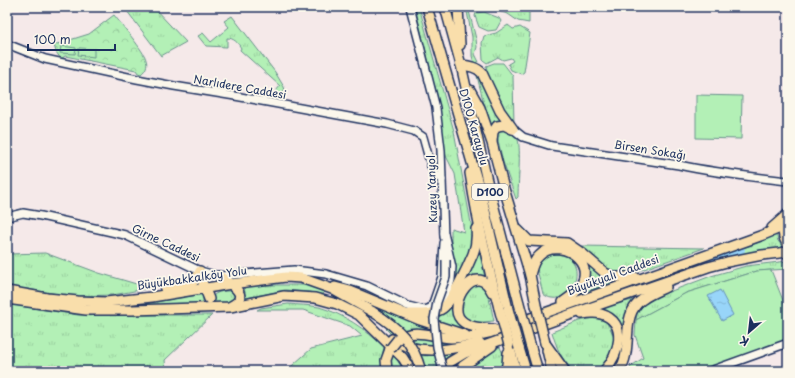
<svg xmlns="http://www.w3.org/2000/svg" width="795" height="378" font-family="'Playpen Sans',sans-serif">
	<style>
		.grass { fill: url(#grass-tufts); stroke: #67908a }
		.park { fill: url(#park-crowns); stroke: #67908a }
		.garden { fill: #b3f0b6; stroke: #67908a }
		.water { fill: url(#water-ripples); stroke: #6693bb }
		.lines { fill: none; stroke-linecap: round; stroke-linejoin: round }
		.canal { stroke: #98d5f9; stroke-width: 6 }
		.secondary-casing { stroke: #1b2f5e; stroke-width: 10 }
		.highway-casing { stroke: #1b2f5e; stroke-width: 12 }
		.secondary { stroke: #fbf7ec; stroke-width: 7 }
		.highway { stroke: #f9deab; stroke-width: 9 }
		.secondary-bridge-casing { stroke: #1b2f5e; stroke-width: 10; stroke-linecap: butt }
		.highway-bridge-casing { stroke: #1b2f5e; stroke-width: 12; stroke-linecap: butt }
		.secondary-bridge { stroke: #fbf7ec; stroke-width: 7 }
		.highway-bridge { stroke: #f9deab; stroke-width: 9 }
		.labels { text-anchor: middle; stroke-width: 3.5; stroke-linejoin: round; paint-order: stroke }
		.shield { fill: #fbf7ec; stroke: #5e6b89; stroke-width: 1 }
		.shield-label { font-size: 10px; font-weight: bold; fill: #1b2f5e }
		.street-label { font-size: 11px; fill: #1b2f5e; stroke: #fbf7ec }
	</style>
	<defs>
		<pattern id="grass-tufts" width="24" height="20" patternUnits="userSpaceOnUse"><rect width="24" height="20" fill="#b3f0b6"/><path d="M3 7l-1-3M5 7V3M7 7l1-3M15 17l-1-3M17 17v-4M19 17l1-3" fill="none" stroke="#99ce9f"/></pattern>
		<pattern id="park-crowns" width="20" height="18" patternUnits="userSpaceOnUse"><rect width="20" height="18" fill="#b3f0b6"/><path d="M2 6a3 3 0 1 1 6 0M12 15a3 3 0 1 1 6 0" fill="none" stroke="#99ce9f"/></pattern>
		<pattern id="water-ripples" width="26" height="14" patternUnits="userSpaceOnUse"><rect width="26" height="14" fill="#98d5f9"/><path d="M2 4q2-2 4 0t4 0M15 11q2-2 4 0t4 0" fill="none" stroke="#82b7d8"/></pattern>
	</defs>
	<rect width="100%" height="100%" fill="#f5e9e9"/>
	<filter id="ink" filterUnits="userSpaceOnUse"><feTurbulence type="fractalNoise" baseFrequency=".025" numOctaves="2"/><feDisplacementMap in="SourceGraphic" scale="8" xChannelSelector="R" yChannelSelector="G"/><feConvolveMatrix kernelMatrix="1 2 1 2 8 2 1 2 1" color-interpolation-filters="sRGB"/></filter>
	<g filter="url(#ink)">
		<!-- grass -->
		<g class="grass">
			<path d="M 131,7 L 153,7 L 186,42 L 161,56 L 127,11 Z"/>
			<path d="M 415,7 L 419,7 L 454,131 L 473,234 L 471,249 L 451,290 L 456,275 L 454,259 L 451,250 L 451,228 L 464,232 L 455,174 L 445,154 L 440,110 Z"/>
			<path d="M 466,7 L 468,7 L 476,39 L 477,47 L 475,54 L 479,62 L 474,63 L 472,56 L 472,37 Z"/>
			<path d="M 485,7 L 529,7 L 529,23 L 518,21 L 508,14 Z"/>
			<path d="M 484,12 L 499,18 L 501,21 L 496,30 L 488,31 L 479,27 L 475,16 L 476,13 Z"/>
			<path d="M 232,16 L 275,72 L 284,87 L 285,90 L 279,97 L 272,96 L 280,86 L 240,50 L 241,48 C 238,43 234,38 227,38 L 227,47 L 206,46 L 198,36 L 203,33 L 211,42 L 229,27 L 224,21 Z"/>
			<path d="M 508,25 L 513,29 L 520,27 L 530,33 L 524,72 L 521,74 L 511,70 L 508,64 L 513,61 L 511,58 L 503,60 L 498,57 L 487,63 L 483,60 L 482,43 L 484,36 L 496,33 Z"/>
			<path d="M 494,63 L 503,63 L 513,76 L 514,126 L 492,91 L 486,66 Z"/>
			<path d="M 478,75 L 505,121 L 490,128 L 477,76 Z"/>
			<path d="M 500,130 C 507,129 515,133 518,140 C 521,148 518,186 518,197 L 516,199 L 503,162 L 497,136 Z"/>
			<path d="M 776,233 L 778,241 L 786,250 L 712,262 L 710,260 L 762,241 Z"/>
			<path d="M 478,244 L 485,278 L 478,277 L 459,287 Z"/>
			<path d="M 581,246 L 704,248 L 630,274 L 611,273 L 603,267 Z"/>
			<path d="M 45,253 L 99,273 L 150,288 L 113,295 L 71,296 L 7,286 L 7,254 Z"/>
			<path d="M 555,254 C 591,255 575,302 552,298 C 549,298 546,296 543,294 L 536,265 L 539,258 Z"/>
			<path d="M 580,255 L 605,278 L 617,281 L 579,294 L 584,286 Z"/>
			<path d="M 788,261 L 788,269 L 757,271 L 686,293 L 636,320 L 637,314 L 643,305 L 653,298 L 711,276 L 746,266 Z"/>
			<path d="M 474,283 L 485,288 L 489,298 L 494,321 L 473,323 L 464,320 C 457,298 461,300 474,283 Z"/>
			<path d="M 266,285 L 309,285 L 325,290 L 323,295 L 309,292 L 285,290 L 246,298 L 244,287 Z"/>
			<path d="M 231,291 L 234,294 L 234,298 L 231,302 L 217,303 L 213,301 L 213,296 C 218,291 224,291 231,291 Z"/>
			<path d="M 203,294 L 203,303 L 125,307 Z"/>
			<path d="M 633,300 L 624,318 L 623,330 L 613,316 L 599,308 Z"/>
			<path d="M 7,304 L 78,315 L 212,315 L 165,360 L 166,371 L 7,371 Z"/>
			<path d="M 288,304 C 298,305 309,305 319,307 C 344,314 365,329 384,347 L 382,357 L 384,371 L 286,371 L 311,349 L 362,336 L 350,326 L 303,310 L 257,310 L 261,308 Z"/>
			<path d="M 452,305 L 453,315 L 480,332 L 464,331 L 421,318 L 440,315 Z"/>
			<path d="M 377,307 L 443,333 L 421,329 L 408,329 L 393,336 L 386,329 L 394,321 L 376,310 Z"/>
			<path d="M 594,318 L 605,320 C 620,341 614,351 602,371 L 574,371 C 561,359 557,349 552,332 L 579,321 Z"/>
			<path d="M 417,338 L 458,342 L 420,347 L 403,342 Z"/>
			<path d="M 500,347 L 506,361 L 501,371 L 464,371 L 486,353 Z"/>
			<path d="M 460,351 L 446,359 L 437,371 L 415,371 L 407,352 C 425,354 441,354 460,351 Z"/>
			<path d="M 394,355 L 404,371 L 391,371 L 391,359 Z"/>
		</g>
		<!-- park -->
		<path class="park" d="M 114,15 C 121,24 145,52 146,60 C 148,65 146,70 141,74 L 138,73 L 136,70 L 65,56 L 61,59 L 56,52 L 54,45 L 89,34 Z"/>
		<!-- garden -->
		<g class="garden">
			<path d="M 61,46 L 76,48 L 75,54 L 60,53 Z"/>
			<path d="M 79,48 L 94,49 L 94,57 L 78,55 Z"/>
			<path d="M 696,95 L 742,96 L 741,139 L 696,138 Z"/>
			<path d="M 771,270 L 788,313 L 788,339 L 704,371 L 632,371 L 630,367 L 643,358 L 635,335 L 636,320 L 686,293 L 757,271 Z"/>
		</g>
		<!-- water -->
		<path class="water" d="M 720,290 L 733,315 L 722,321 L 708,296 Z"/>
		<g class="lines">
			<!-- canal -->
			<path class="canal" d="M 628,288 L 742,250"/>
			<!-- secondary casing -->
			<g class="secondary-casing">
				<g id="secondary">
					<path d="M 410,7 L 436,108 L 441,150 L 444,237"/>
					<path d="M 7,44 L 45,59 L 137,79 L 174,86 L 235,96 L 387,124 L 414,131 L 423,137 L 431,166 L 436,175 L 442,180"/>
					<path d="M 513,129 L 523,137 L 552,146 L 679,165 C 715,173 752,177 788,181"/>
					<path d="M 7,217 L 23,213 L 41,216 L 125,235 L 200,271 L 219,276 L 294,270 L 326,274 L 367,286 L 408,306 L 424,310 L 440,305 L 447,294 L 451,280 L 452,267 L 444,233"/>
					<path d="M 431,309 L 442,277 L 444,243"/>
					<path d="M 710,371 L 788,343"/>
				</g>
			</g>
			<!-- highway casing -->
			<g class="highway-casing">
				<g id="highway">
					<path d="M 427,7 L 481,194 L 508,309"/>
					<path d="M 445,7 L 461,65 L 487,181 L 519,303"/>
					<path d="M 458,7 L 460,45"/>
					<path d="M 461,65 C 469,66 477,67 482,73 L 500,111 L 513,129"/>
					<path d="M 470,90 L 480,108 L 492,143 L 503,185 L 530,275 L 536,305"/>
					<path d="M 492,141 L 493,132 L 497,126 L 504,125 L 512,129"/>
					<path d="M 470,173 C 477,219 487,263 499,308"/>
					<path d="M 787,222 C 782,230 782,237 788,245"/>
					<path d="M 772,228 L 788,214"/>
					<path d="M 518,230 L 529,241 L 567,243 L 583,254 L 605,273 L 614,277 L 635,277"/>
					<path d="M 530,275 C 532,268 533,261 539,256 C 560,233 614,269 563,302"/>
					<path d="M 219,276 C 230,284 252,295 231,306"/>
					<path d="M 203,284 L 209,299"/>
					<path d="M 335,287 L 350,291 L 420,320 L 465,335"/>
					<path d="M 165,289 L 192,283 L 196,279 L 200,271"/>
					<path d="M 7,291 L 47,298 L 78,301 L 106,302 L 152,297 L 231,284 L 286,277 L 301,278 L 332,289 L 373,312"/>
					<path d="M 492,292 C 476,258 446,305 461,320 C 469,328 482,328 493,329"/>
					<path d="M 7,299 L 86,310 L 132,310 L 230,307 L 284,296 L 315,298 L 337,304 L 359,315 L 403,358 L 411,371"/>
					<path d="M 410,314 C 421,314 433,315 443,308 C 452,301 468,266 473,254 C 476,246 477,238 476,229"/>
					<path d="M 582,314 C 588,313 595,312 601,314 C 629,322 619,356 604,371"/>
					<path d="M 392,339 C 418,357 451,349 480,343"/>
					<path d="M 398,339 C 414,327 433,337 451,338 C 463,338 477,336 489,333 L 763,235 L 785,226"/>
					<path d="M 545,343 L 565,371"/>
					<path d="M 530,344 L 538,371"/>
					<path d="M 509,345 L 516,371"/>
					<path d="M 519,348 L 526,371"/>
					<path d="M 547,350 L 552,371"/>
					<path d="M 387,371 L 386,360 L 390,349"/>
					<path d="M 443,371 L 450,362 L 465,353 L 569,315 L 708,267 L 727,262 L 762,255 L 788,252"/>
					<path d="M 459,371 L 463,366 L 492,346"/>
					<path d="M 505,371 L 507,365 L 508,353"/>
					<path d="M 619,371 C 635,349 618,315 643,299 C 650,294 658,291 666,287"/>
				</g>
			</g>
			<!-- secondary -->
			<use href="#secondary" class="secondary"/>
			<!-- highway -->
			<use href="#highway" class="highway"/>
			<!-- secondary-bridge casing -->
			<g class="secondary-bridge-casing">
				<path id="secondary-bridge" d="M 443,371 L 437,347 L 434,319 L 437,302 L 446,277 L 446,260"/>
			</g>
			<!-- highway-bridge casing -->
			<g class="highway-bridge-casing">
				<g id="highway-bridge">
					<path d="M 519,303 L 530,344"/>
					<path d="M 536,305 L 545,343"/>
					<path d="M 499,308 L 509,345"/>
					<path d="M 508,309 L 519,348"/>
					<path d="M 373,312 C 399,328 413,342 421,371"/>
					<path d="M 390,349 L 398,339"/>
				</g>
			</g>
			<!-- secondary-bridge -->
			<use href="#secondary-bridge" class="secondary-bridge"/>
			<!-- highway-bridge -->
			<use href="#highway-bridge" class="highway-bridge"/>
		</g>
	</g>
	<g class="labels">
		<!-- shield labels -->
		<rect class="shield" x="472" y="184" width="36" height="16" rx="3"/>
		<g class="shield-label">
			<text x="490" y="196">D100</text>
		</g>
		<!-- street labels -->
		<g class="street-label">
			<text transform="translate(240 87) rotate(10)" y="4">Narlıdere Caddesi</text>
			<text transform="translate(474 127) rotate(74)" y="4">D100 Karayolu</text>
			<text transform="translate(650 150) rotate(9)" y="4">Birsen Sokağı</text>
			<text transform="translate(432 189) rotate(-92)" y="4">Kuzey Yanyol</text>
			<text transform="translate(166 243) rotate(25)" y="4">Girne Caddesi</text>
			<text transform="translate(613 275) rotate(-20)" y="4">Büyükyalı Caddesi</text>
			<text transform="translate(192 278) rotate(-8)" y="4">Büyükbakkalköy Yolu</text>
		</g>
	</g>
	<!-- margin -->
	<rect width="795" height="378" fill="none" stroke="#fbf7ec" stroke-width="24"/>
	<rect x="12" y="12" width="771" height="354" fill="none" stroke="#1b2f5e" stroke-width="1.5" filter="url(#ink)"/>
	<!-- north arrow -->
	<g transform="translate(749 332) rotate(208)" stroke="#fbf7ec" stroke-width="3" paint-order="stroke">
	<path d="M0-3L7 15L0 10L-7 15Z" fill="#1b2f5e"/>
	<text y="-6" font-size="11" font-weight="bold" text-anchor="middle" fill="#1b2f5e">K</text>
	</g>
	<!-- scale -->
	<path d="M28 44v6h87v-6" fill="none" stroke="#1b2f5e" stroke-width="2"/>
	<text x="34" y="44" font-size="12" fill="#1b2f5e" stroke="#fbf7ec" stroke-width="3" paint-order="stroke">100 m</text>
</svg>
